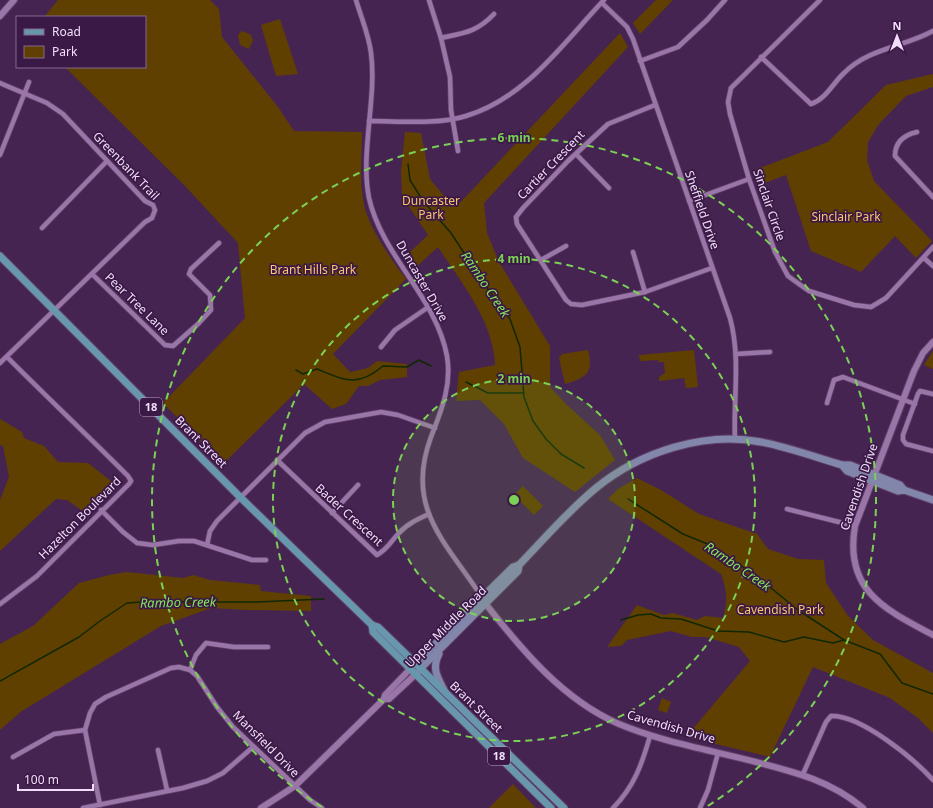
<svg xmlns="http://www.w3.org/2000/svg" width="933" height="808" font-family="'Noto Sans',sans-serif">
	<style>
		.green { fill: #604001 }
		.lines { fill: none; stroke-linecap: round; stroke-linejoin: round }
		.stream { stroke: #102804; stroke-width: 1.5 }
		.minor-casing { stroke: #5f4068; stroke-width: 6 }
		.tertiary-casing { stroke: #5f4068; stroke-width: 8 }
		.secondary-casing { stroke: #5f4068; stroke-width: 9 }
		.primary-casing { stroke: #5f4068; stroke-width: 9 }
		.minor { stroke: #9a75a8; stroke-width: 4.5 }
		.tertiary { stroke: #9a75a8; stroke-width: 6 }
		.secondary { stroke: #8186aa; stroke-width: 7 }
		.primary { stroke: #6896ac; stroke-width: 7 }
		.ring { fill: none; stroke: #7bd155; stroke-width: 2; stroke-dasharray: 7 5 }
		.labels { text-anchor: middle; stroke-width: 3.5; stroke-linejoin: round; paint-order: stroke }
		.shield { fill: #3b1946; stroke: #bba3c4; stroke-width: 1 }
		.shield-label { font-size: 11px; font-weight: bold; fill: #f2defa }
		.street-label { font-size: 12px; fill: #f2defa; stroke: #3b1946 }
		.park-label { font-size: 12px; fill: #fbc570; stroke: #3b1946 }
		.water-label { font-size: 13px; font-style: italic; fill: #84e558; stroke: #3b1946 }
		.centre { fill: #7bd155; stroke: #3b1946; stroke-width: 2 }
		.ring-label { font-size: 12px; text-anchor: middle; font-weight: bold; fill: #7bd155; stroke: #3b1946; stroke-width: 3.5; stroke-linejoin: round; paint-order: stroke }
	</style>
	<rect width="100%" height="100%" fill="#462451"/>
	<!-- green -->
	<g class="green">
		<path d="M 58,0 L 210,0 L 219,9 L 222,37 L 278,107 L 294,131 L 362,132 C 362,158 358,190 367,215 C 376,238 391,259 406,279 L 333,354 L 350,372 L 368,368 L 377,361 L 407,364 L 407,377 L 380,380 L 368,386 L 359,386 L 346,404 L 332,409 L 304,384 L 223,464 L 163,403 L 245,318 L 238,243 L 185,186 L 65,67 L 145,67 L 145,17 L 44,17 Z"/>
		<path d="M 656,0 L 673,0 L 640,34 L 633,23 Z"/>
		<path d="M 280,19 L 298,74 L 276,76 L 261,25 Z"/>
		<path d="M 242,31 L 250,34 L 253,40 L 249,49 L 240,45 L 238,35 Z"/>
		<path d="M 620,33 L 628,47 L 484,203 L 487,233 L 499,262 L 550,346 L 550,387 L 568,406 L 600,435 L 615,460 L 575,492 L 523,458 L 504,424 L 480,400 L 456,401 L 459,372 L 495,365 C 494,322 461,282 438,247 L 415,268 L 407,255 L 428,235 L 402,196 L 401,171 L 405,132 L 421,133 L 430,179 L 444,196 L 457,206 Z"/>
		<path d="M 933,74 L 933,87 L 906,96 L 879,124 L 868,142 L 867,160 L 874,181 L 932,241 L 916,258 L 895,236 L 861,272 L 811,251 L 786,175 L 757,186 L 752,171 L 828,142 L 886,85 Z"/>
		<path d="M 588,350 C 594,373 586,378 565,384 L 559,358 L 562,354 Z"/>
		<path d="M 694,350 L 698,387 L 686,388 L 684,378 L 659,381 L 659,377 L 665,373 L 664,362 L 658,362 L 658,360 L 640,361 L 639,355 Z"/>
		<path d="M 933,351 L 933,369 L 924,365 Z"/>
		<path d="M 0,419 L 22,432 L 24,438 L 44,446 L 58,462 L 88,463 L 115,484 L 87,514 L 67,500 L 56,499 L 0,551 L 0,500 L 9,477 L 3,446 L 0,445 Z"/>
		<path d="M 637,478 L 661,490 L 699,514 L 757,534 L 768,549 L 798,559 L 824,560 L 826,583 L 848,616 L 873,640 L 933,673 L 933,733 L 918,718 L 890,698 L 813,667 L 770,757 L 686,737 L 750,661 L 739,647 L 706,637 L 692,637 L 671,631 L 627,640 L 621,646 L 607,647 L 637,605 L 664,615 L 673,613 L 697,620 L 705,616 L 723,618 C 728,601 727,591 721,574 L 608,499 L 618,489 Z"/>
		<path d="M 523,486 L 543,506 L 534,515 L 514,495 Z"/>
		<path d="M 127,572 L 183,578 L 193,575 L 210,580 L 260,585 L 261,591 L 311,596 L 311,611 L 247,610 L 211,608 L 161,626 L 22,711 L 0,730 L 0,644 L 33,626 L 79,583 L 109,575 Z"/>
		<path d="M 662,698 L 671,702 L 667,713 L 658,710 Z"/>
		<path d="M 513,784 L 536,808 L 489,808 Z"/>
	</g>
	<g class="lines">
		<!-- stream -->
		<g class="stream">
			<path d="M 408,164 L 410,180 L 423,201 L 451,233 L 485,285 L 510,319 L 520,347 L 524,397 L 533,421 L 546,439 L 561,454 L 584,468"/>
			<path d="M 296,370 L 303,374 L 317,369 C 345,380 357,388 383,366 L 407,367 L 419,360 L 431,366"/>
			<path d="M 466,382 L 488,393 L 523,393"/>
			<path d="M 628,499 L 683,534 L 710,545 L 755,575 L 798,610 L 844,640 L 880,654 L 902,683 L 933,694"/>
			<path d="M 621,620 L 638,615 L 651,614 L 661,618 L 681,619 L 718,631 L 749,632 L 784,642 L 804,637 L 833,643 L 844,640"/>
			<path d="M 0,681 L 79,637 L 100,621 L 127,603 L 142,602 L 257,602 L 324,599"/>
		</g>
		<!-- minor casing -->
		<g class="minor-casing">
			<g id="minor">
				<path d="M 356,0 C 361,17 369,35 371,53 C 377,98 360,153 369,198 C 382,256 436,297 447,356 C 452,386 441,411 431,437 C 404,509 447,543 483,599"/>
				<path d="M 429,0 L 441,38 L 450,77 L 451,110 L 458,151"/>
				<path d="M 820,0 L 731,88 L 728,102 L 730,114 L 749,179 L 775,252 L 788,276 L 799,284 L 809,291 L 854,305 L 871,307 L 886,298 L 933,247"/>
				<path d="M 602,3 L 627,27 L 633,39 L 730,318 C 741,358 733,399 735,439"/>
				<path d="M 441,38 C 464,33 477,32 494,14"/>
				<path d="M 761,57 L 811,104 C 826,99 833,83 844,73 C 869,48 904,47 933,31"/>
				<path d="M 640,61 L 678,47 L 707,20 L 725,0"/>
				<path d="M 0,83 L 47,103 L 63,114 L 145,201 L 153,205 L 155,210 L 152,218 L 145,222 L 0,363"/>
				<path d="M 655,105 L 608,124 L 568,161 L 523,208 L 516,217 L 517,224 L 566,300 L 571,304 L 582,305 L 645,292 L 712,268"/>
				<path d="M 369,121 C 399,121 438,125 466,116 C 526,98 563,43 604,0"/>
				<path d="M 917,132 C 904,135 895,142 895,156 L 933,197"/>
				<path d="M 576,154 L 609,188"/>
				<path d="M 0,155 L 29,82"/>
				<path d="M 689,201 L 749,179"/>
				<path d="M 42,228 L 107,161"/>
				<path d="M 633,252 L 645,292"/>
				<path d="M 924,258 L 933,266"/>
				<path d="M 541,260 L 566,246"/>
				<path d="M 92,274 L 165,345 L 173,346 L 198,324 L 211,310 L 210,295 L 189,274 L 191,269 L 219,243"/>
				<path d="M 381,347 L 395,330 L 427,308"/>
				<path d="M 736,354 L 770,352"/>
				<path d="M 933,394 L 920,391 L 918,394 L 903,435 L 903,440 L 906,444 L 933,451"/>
				<path d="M 827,403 L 834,380 L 843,377 L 915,404"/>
				<path d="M 277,460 L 377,555 C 389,548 390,542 399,533 C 407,524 418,519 429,514"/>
				<path d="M 787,509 L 855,526"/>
				<path d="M 101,510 L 123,532 L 137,543 L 153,545 L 179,541 L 194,541 L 252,560 L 266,560"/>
				<path d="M 332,513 L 358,485"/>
				<path d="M 207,545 L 210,531 L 217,521 L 305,433 L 325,422 L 381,412 L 398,415 L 435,428"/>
				<path d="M 0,604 L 37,576 L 129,484 L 131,481 L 128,476 C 88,436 47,397 7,357"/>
				<path d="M 190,670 L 196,655 L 206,643 L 234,647 L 268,647"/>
				<path d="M 158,750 L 167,790"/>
				<path d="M 13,757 L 54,734 L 85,730"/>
				<path d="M 803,774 L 826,722 L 831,716 C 861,715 913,758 933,780"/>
				<path d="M 100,805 L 85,730 L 90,713 L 95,704 L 106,697 L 171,668 L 179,667 L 190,670 L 197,676 L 217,707 L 233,727 L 310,800 L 322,808"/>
				<path d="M 83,808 L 183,788 L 207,781 L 223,773 L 253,747"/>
				<path d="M 613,808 C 634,787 642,764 650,736"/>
				<path d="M 700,808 L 708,790 L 718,753"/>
			</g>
		</g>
		<!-- tertiary casing -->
		<g class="tertiary-casing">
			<g id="tertiary">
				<path d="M 0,16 L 14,0"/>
				<path d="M 933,342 L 923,353 L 914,371 L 855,526 C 844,590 884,609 933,635"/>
				<path d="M 485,603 C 521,649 563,700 619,724 C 662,742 710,750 756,762 C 795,772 831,781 863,808"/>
				<path d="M 384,699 L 389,699 L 418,672"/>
				<path d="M 261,808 L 295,786 L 384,699 L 385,695 L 412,667"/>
			</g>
		</g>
		<!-- secondary casing -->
		<g class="secondary-casing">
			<g id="secondary">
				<path d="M 842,465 L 847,471 L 898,491 L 904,490 L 933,500"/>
				<path d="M 439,654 C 431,669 438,678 445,692"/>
				<path d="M 416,663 L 513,567 L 519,565"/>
				<path d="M 421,668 L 518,571 L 519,565 C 544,539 568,511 596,488 C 640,452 704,431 761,442 C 788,447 815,457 842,465 L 850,465 L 900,485 L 904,490"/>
			</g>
		</g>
		<!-- primary casing -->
		<g class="primary-casing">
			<g id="primary">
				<path d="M 0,256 L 240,497 L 372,625 L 378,627 L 564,808"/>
				<path d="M 372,625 L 373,632 L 551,808"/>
			</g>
		</g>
		<!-- minor -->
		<use href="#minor" class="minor"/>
		<!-- tertiary -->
		<use href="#tertiary" class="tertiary"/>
		<!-- secondary -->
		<use href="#secondary" class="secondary"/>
		<!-- primary -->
		<use href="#primary" class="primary"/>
	</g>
	<!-- distance rings -->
	<circle cx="514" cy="500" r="121" fill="#7bd155" fill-opacity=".12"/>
	<g class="ring">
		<circle cx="514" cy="500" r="121"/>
		<circle cx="514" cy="500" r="241"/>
		<path d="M322 807A362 362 0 1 1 706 807"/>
	</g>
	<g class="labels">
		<!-- shield labels -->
		<g class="shield">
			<rect x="140" y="398" width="22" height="18" rx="3"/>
			<rect x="488" y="747" width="22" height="18" rx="3"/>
		</g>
		<g class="shield-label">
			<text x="151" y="411">18</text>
			<text x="499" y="760">18</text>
		</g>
		<!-- street labels -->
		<g class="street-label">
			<text transform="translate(551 165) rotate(-46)" y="4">Cartier Crescent</text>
			<text transform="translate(126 166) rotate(46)" y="4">Greenbank Trail</text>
			<text transform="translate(769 205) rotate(71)" y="4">Sinclair Circle</text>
			<text transform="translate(702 210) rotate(71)" y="4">Sheffield Drive</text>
			<text transform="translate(422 281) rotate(60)" y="4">Duncaster Drive</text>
			<text transform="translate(137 304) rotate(44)" y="4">Pear Tree Lane</text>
			<text transform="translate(201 442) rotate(45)" y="4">Brant Street</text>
			<text transform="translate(859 487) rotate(-71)" y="4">Cavendish Drive</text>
			<text transform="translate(349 515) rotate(42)" y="4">Bader Crescent</text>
			<text transform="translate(80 518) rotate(-45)" y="4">Hazelton Boulevard</text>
			<text transform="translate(446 627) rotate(-45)" y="4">Upper Middle Road</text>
			<text transform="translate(476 707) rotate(44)" y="4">Brant Street</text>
			<text transform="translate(671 727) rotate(16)" y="4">Cavendish Drive</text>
			<text transform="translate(266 744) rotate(45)" y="4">Mansfield Drive</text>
		</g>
		<!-- park labels -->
		<g class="park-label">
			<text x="431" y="205">Duncaster<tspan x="431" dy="14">Park</tspan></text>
			<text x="846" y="221">Sinclair Park</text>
			<text x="313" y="274">Brant Hills Park</text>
			<text x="780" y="614">Cavendish Park</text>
		</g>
		<!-- water labels -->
		<g class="water-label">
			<text transform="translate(486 284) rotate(56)" y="5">Rambo Creek</text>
			<text transform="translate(738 566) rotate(34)" y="5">Rambo Creek</text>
			<text transform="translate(178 602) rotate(-1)" y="5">Rambo Creek</text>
		</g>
	</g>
	<circle cx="514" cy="500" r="6" class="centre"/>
	<g class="ring-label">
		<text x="514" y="142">6 min</text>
		<text x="514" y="263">4 min</text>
		<text x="514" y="383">2 min</text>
	</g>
	<!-- legend -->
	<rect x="16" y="16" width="130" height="52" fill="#3b1946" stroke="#84688e"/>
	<rect x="24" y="29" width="20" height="6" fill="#6896ac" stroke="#84688e"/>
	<text x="52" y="36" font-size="12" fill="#f2defa">Road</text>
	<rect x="24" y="46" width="20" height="12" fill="#604001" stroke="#84688e"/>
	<text x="52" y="56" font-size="12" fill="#f2defa">Park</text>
	<!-- north arrow -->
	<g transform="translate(897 36)" stroke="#3b1946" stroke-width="3" paint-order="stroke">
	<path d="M0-3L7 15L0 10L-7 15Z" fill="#f2defa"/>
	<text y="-6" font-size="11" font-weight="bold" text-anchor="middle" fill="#f2defa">N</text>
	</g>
	<!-- scale -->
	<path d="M18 784v6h75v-6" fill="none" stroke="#f2defa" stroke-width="2"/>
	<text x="24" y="784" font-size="12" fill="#f2defa" stroke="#3b1946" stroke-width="3" paint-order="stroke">100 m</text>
</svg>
